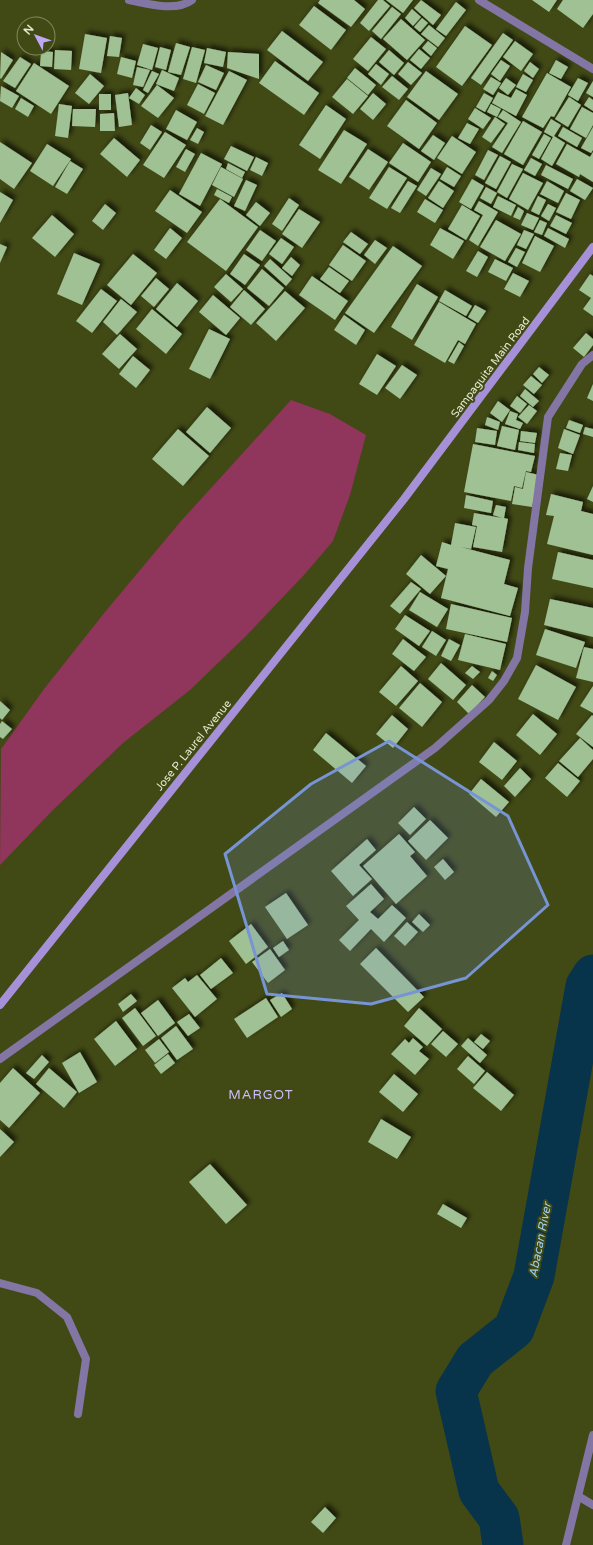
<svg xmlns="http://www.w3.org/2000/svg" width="593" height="1545" font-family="'Varela Round',sans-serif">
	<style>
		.green { fill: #90355b }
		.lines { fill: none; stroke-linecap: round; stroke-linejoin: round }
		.river { stroke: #07344b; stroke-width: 41 }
		.building { fill: #9fc193; filter: url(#shadow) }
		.lane { stroke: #8376a4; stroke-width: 8 }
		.street { stroke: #8376a4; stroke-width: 8 }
		.secondary { stroke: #a691d9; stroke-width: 8 }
		.marked { fill: #7794d4; fill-opacity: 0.2; stroke: #7794d4; stroke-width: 3; stroke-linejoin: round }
		.labels { text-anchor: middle; stroke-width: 4; stroke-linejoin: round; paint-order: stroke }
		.street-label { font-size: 11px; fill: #e4eacf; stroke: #414915 }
		.water-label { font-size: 12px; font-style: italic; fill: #9cd2f5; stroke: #414915 }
		.quarter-label { font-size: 13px; letter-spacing: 1px; fill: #cdbdf6; stroke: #414915 }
	</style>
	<defs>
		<filter id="shadow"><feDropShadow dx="3.5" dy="-3.5" stdDeviation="2" flood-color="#0009"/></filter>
	</defs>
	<rect width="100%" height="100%" fill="#414915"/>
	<!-- green -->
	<path class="green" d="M 291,400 L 330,414 L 366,435 L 350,495 L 333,541 L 304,575 L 246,636 L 190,690 L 123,743 L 53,810 L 0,865 L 1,749 L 44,689 L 105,612 L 181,521 Z"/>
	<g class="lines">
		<!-- river -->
		<path class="river" d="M 503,1545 L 499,1518 L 479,1491 L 456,1391 L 475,1360 L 514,1329 L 534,1276 L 586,986 L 593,975"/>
	</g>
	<!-- building -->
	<g class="building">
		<path d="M 320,0 L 354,0 L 365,9 L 351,27 L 318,3 Z"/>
		<path d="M 378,0 L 383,0 L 390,6 L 369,31 L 360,23 Z"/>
		<path d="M 386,0 L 413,0 L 403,13 Z"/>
		<path d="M 421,0 L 441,15 L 433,25 L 414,8 Z"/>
		<path d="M 532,0 L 557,0 L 549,12 Z"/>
		<path d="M 563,0 L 593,0 L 593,14 L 583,28 L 557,9 Z"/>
		<path d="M 456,2 L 466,10 L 446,36 L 436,29 Z"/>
		<path d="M 314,6 L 346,30 L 331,50 L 299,25 Z"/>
		<path d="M 392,7 L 401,14 L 381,39 L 372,31 Z"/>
		<path d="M 412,9 L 421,17 L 413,26 L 405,18 Z"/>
		<path d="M 422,18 L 428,23 L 420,32 L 414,27 Z"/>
		<path d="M 401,19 L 425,40 L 407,60 L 383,39 Z"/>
		<path d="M 429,25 L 445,38 L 438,47 L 421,34 Z"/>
		<path d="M 465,26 L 492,45 L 462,86 L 436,67 Z"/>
		<path d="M 282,31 L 323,62 L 308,81 L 267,50 Z"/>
		<path d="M 503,33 L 513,40 L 481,85 L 471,78 Z"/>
		<path d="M 85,34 L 107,38 L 101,73 L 79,69 Z"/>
		<path d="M 110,36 L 122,38 L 119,57 L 107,56 Z"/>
		<path d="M 371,37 L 386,49 L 368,71 L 353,59 Z"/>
		<path d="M 428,41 L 437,48 L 431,56 L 422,48 Z"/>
		<path d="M 515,41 L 533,54 L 521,71 L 503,57 Z"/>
		<path d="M 176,43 L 190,47 L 181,75 L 168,72 Z"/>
		<path d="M 143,44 L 158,48 L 152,70 L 137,65 Z"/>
		<path d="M 160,47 L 171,50 L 166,70 L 155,67 Z"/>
		<path d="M 192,47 L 205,50 L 196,83 L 183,79 Z"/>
		<path d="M 207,48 L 226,52 L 223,67 L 204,63 Z"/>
		<path d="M 419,49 L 430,58 L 421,69 L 410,60 Z"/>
		<path d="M 55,50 L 72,51 L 71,70 L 54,69 Z"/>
		<path d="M 389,50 L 404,63 L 394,75 L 379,62 Z"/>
		<path d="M 41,51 L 53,52 L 52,67 L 40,66 Z"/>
		<path d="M 1,52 L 13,60 L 1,79 L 0,78 Z"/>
		<path d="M 228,52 L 259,54 L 259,79 L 227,68 Z"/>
		<path d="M 20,57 L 31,64 L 15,88 L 3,81 Z"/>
		<path d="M 121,57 L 136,61 L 132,78 L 117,74 Z"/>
		<path d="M 501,60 L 510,66 L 500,81 L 491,74 Z"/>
		<path d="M 556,60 L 568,67 L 561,79 L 549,73 Z"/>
		<path d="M 275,61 L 319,93 L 304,115 L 259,83 Z"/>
		<path d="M 408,62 L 422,73 L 411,85 L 398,74 Z"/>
		<path d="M 530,62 L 539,69 L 533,78 L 524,71 Z"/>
		<path d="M 34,63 L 69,86 L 51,114 L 16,91 Z"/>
		<path d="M 376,64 L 389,74 L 381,85 L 368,74 Z"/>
		<path d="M 206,65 L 224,73 L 216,90 L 198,82 Z"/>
		<path d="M 137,67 L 150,70 L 143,87 L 133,85 Z"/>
		<path d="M 355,68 L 376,85 L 368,95 L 347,78 Z"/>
		<path d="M 162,70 L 179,78 L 174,91 L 156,84 Z"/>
		<path d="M 152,71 L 159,74 L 148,93 L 143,90 Z"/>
		<path d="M 229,71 L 247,80 L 223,125 L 205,116 Z"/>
		<path d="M 426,71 L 458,94 L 439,120 L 407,97 Z"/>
		<path d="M 547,73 L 571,87 L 554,117 L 551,116 L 543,128 L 522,117 Z"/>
		<path d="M 90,74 L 104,86 L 89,104 L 75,93 Z"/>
		<path d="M 523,74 L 533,80 L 526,92 L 516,87 Z"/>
		<path d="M 392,76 L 408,89 L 399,100 L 382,87 Z"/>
		<path d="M 491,77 L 501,83 L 493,95 L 483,89 Z"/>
		<path d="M 506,78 L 516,85 L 508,95 L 499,88 Z"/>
		<path d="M 578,78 L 588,83 L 578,101 L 568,95 Z"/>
		<path d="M 347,79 L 368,96 L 353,114 L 332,97 Z"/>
		<path d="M 593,81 L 593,97 L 586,93 Z"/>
		<path d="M 198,84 L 215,93 L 204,114 L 187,105 Z"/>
		<path d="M 157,85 L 174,98 L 158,118 L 141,106 Z"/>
		<path d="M 1,86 L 19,96 L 12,108 L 0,101 Z"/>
		<path d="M 136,88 L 145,95 L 139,104 L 129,98 Z"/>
		<path d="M 516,89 L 527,95 L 516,116 L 492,103 L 498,92 L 511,98 Z"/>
		<path d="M 128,93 L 132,125 L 119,127 L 115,95 Z"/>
		<path d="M 373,93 L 386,104 L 373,120 L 360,109 Z"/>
		<path d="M 484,93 L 493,98 L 485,112 L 476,107 Z"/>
		<rect x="99" y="94" width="12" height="16"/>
		<path d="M 569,97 L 581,105 L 568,127 L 555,119 Z"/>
		<path d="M 589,97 L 593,100 L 593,111 L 584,105 Z"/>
		<path d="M 21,98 L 34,106 L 28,117 L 15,109 Z"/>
		<path d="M 406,100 L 437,123 L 419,149 L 387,126 Z"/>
		<path d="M 59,104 L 72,106 L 68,138 L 55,136 Z"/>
		<path d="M 491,104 L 501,109 L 497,117 L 487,112 Z"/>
		<path d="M 326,105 L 346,119 L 320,159 L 299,145 Z"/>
		<path d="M 582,107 L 593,113 L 593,125 L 586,138 L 570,129 Z"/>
		<path d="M 475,108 L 491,118 L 483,129 L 468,119 Z"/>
		<path d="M 73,109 L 96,109 L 95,127 L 72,126 Z"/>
		<path d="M 176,110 L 197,122 L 187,140 L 166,129 Z"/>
		<path d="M 503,110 L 521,122 L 502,153 L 492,147 L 508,123 L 498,117 Z"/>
		<path d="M 114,113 L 115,131 L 100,131 L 100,114 Z"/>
		<path d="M 495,117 L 505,124 L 491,143 L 482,137 Z"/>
		<path d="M 551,119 L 561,125 L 554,136 L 565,143 L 552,166 L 541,159 L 553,137 L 544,132 Z"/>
		<path d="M 523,121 L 542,132 L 523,165 L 504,154 Z"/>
		<path d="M 467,123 L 479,129 L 470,144 L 458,138 Z"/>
		<path d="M 151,125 L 162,132 L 150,150 L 140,143 Z"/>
		<path d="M 563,127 L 582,138 L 577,147 L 558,136 Z"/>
		<path d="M 593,127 L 593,150 L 591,153 L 581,148 Z"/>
		<path d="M 197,128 L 204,132 L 198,144 L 190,140 Z"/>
		<path d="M 344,130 L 367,144 L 341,184 L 318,170 Z"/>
		<path d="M 165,132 L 186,145 L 164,178 L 143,165 Z"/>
		<path d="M 544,134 L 551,138 L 539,159 L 532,155 Z"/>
		<path d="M 433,135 L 445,143 L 434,160 L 421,151 Z"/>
		<path d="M 452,136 L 476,152 L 462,174 L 437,158 Z"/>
		<path d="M 114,138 L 140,160 L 127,177 L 100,154 Z"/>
		<path d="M 0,142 L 32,163 L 14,189 L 0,179 Z"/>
		<path d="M 403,143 L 431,162 L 418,182 L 389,163 Z"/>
		<path d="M 47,144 L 71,159 L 53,186 L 30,171 Z"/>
		<path d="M 567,144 L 590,157 L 593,152 L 593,182 L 580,174 L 579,177 L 556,164 Z"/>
		<path d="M 231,146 L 254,157 L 247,171 L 224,159 Z"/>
		<path d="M 186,149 L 195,154 L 185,172 L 176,167 Z"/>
		<path d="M 368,149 L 388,162 L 369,190 L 349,177 Z"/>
		<path d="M 488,150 L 498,155 L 484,180 L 475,175 Z"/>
		<path d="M 201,153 L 222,164 L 200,206 L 179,194 Z"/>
		<path d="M 500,156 L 511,162 L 496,189 L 485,183 Z"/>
		<path d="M 256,157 L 268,163 L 262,176 L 250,170 Z"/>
		<path d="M 531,158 L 542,164 L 535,176 L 524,170 Z"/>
		<path d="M 70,161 L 83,169 L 67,194 L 55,187 Z"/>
		<path d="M 228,163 L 245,172 L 242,178 L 226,169 Z"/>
		<path d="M 512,164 L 523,169 L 507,198 L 497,192 Z"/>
		<path d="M 546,165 L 573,179 L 568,189 L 541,175 Z"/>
		<path d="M 221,167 L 243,179 L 234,197 L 212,185 Z"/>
		<path d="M 389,167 L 407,178 L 387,209 L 369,198 Z"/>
		<path d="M 447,167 L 461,176 L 454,187 L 440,179 Z"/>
		<path d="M 431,168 L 441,174 L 426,196 L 417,190 Z"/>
		<path d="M 523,173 L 543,183 L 528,210 L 509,199 Z"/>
		<path d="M 472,179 L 484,186 L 471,209 L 459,202 Z"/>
		<path d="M 577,179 L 593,188 L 585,200 L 570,191 Z"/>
		<path d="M 246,180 L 257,185 L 245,211 L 234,206 Z"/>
		<path d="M 408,181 L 417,186 L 400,213 L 391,208 Z"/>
		<path d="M 439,181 L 454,191 L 443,208 L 428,198 Z"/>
		<path d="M 547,181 L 564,191 L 558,203 L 540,194 Z"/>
		<path d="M 486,187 L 497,193 L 491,204 L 480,198 Z"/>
		<path d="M 217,189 L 232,197 L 229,203 L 214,195 Z"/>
		<path d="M 170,190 L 202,212 L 187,233 L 155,211 Z"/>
		<path d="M 0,192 L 13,200 L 0,223 Z"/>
		<path d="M 566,193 L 580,200 L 571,219 L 556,212 Z"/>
		<path d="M 498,196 L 516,205 L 511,216 L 493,207 Z"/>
		<path d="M 538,196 L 546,200 L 539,215 L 531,211 Z"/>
		<path d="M 289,198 L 299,205 L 282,231 L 272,224 Z"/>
		<path d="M 220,199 L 258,227 L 226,271 L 187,242 Z"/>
		<path d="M 425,199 L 443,210 L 435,223 L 417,212 Z"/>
		<path d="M 479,201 L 498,212 L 478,246 L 469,240 L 483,215 L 474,210 Z"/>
		<path d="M 256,202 L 270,213 L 260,226 L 246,215 Z"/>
		<path d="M 105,204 L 116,213 L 103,230 L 92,221 Z"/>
		<path d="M 548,204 L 556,208 L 549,221 L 541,216 Z"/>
		<path d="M 462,205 L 480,216 L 466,240 L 448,229 Z"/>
		<path d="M 518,207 L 524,211 L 520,220 L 513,217 Z"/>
		<path d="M 299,209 L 320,222 L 302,248 L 282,234 Z"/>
		<path d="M 527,213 L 539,218 L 533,230 L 521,225 Z"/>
		<path d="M 52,215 L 74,234 L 55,257 L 32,238 Z"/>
		<path d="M 556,215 L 572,223 L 566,234 L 550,226 Z"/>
		<path d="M 496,220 L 521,234 L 505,261 L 480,247 Z"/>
		<path d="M 540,220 L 547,223 L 542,235 L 534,232 Z"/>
		<path d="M 170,228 L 182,238 L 166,259 L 154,250 Z"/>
		<path d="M 440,228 L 464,241 L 453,259 L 430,245 Z"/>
		<path d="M 548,228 L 569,239 L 565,248 L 544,236 Z"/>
		<path d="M 260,230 L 276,241 L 262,261 L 246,250 Z"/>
		<path d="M 524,230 L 534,234 L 526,249 L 517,245 Z"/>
		<path d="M 351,232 L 368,244 L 360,254 L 343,242 Z"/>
		<path d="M 535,236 L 554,246 L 540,272 L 522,263 Z"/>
		<path d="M 281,238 L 294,247 L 282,264 L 269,254 Z"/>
		<path d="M 375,240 L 387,248 L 375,264 L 364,255 Z"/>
		<path d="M 0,244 L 7,247 L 0,263 Z"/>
		<path d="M 343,245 L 366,261 L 352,281 L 329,265 Z"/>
		<path d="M 393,246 L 422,266 L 374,333 L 345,313 Z"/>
		<path d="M 516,248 L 525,252 L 517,267 L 508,262 Z"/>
		<path d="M 478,251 L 488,257 L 477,277 L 466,271 Z"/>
		<path d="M 74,253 L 100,264 L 82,305 L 57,294 Z"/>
		<path d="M 133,254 L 157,273 L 131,305 L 107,285 Z"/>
		<path d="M 244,254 L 260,265 L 245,285 L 230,274 Z"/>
		<path d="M 291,257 L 300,265 L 292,276 L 282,268 Z"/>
		<path d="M 270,259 L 292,279 L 286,286 L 264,266 Z"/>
		<path d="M 495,259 L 513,268 L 506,281 L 488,272 Z"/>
		<path d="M 329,267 L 349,281 L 340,293 L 320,279 Z"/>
		<path d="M 262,269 L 284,288 L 269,306 L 247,288 Z"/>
		<path d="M 513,273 L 529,281 L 520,297 L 504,289 Z"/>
		<path d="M 226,274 L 243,289 L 231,302 L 214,287 Z"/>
		<path d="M 590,274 L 593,276 L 593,316 L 583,309 L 591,298 L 579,290 Z"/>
		<path d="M 312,276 L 348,301 L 335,320 L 299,295 Z"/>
		<path d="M 156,278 L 169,289 L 154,307 L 141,296 Z"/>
		<path d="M 177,283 L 198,301 L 177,327 L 156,309 Z"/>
		<path d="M 417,284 L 438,297 L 412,340 L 391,327 Z"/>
		<path d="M 101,289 L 117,301 L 92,333 L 76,321 Z"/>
		<path d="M 244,290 L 265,309 L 251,325 L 230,307 Z"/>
		<path d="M 445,290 L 472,306 L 466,316 L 439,301 Z"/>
		<path d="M 285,291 L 305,308 L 276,341 L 256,323 Z"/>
		<path d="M 213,295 L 240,318 L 226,335 L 199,312 Z"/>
		<path d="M 121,299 L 137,312 L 117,335 L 103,322 Z"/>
		<path d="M 439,302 L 476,324 L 465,344 L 458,340 L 445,363 L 414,345 Z"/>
		<path d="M 475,305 L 486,311 L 478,323 L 468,317 Z"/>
		<path d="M 152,309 L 182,334 L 166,354 L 136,329 Z"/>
		<path d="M 344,315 L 365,330 L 356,345 L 334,330 Z"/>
		<path d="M 209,329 L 230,339 L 210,379 L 189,369 Z"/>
		<path d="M 586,333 L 593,339 L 593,345 L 584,357 L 573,348 Z"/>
		<path d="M 120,334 L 137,349 L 119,369 L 102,354 Z"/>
		<path d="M 459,342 L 464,346 L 454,364 L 448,361 Z"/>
		<path d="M 377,354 L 396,366 L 377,395 L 359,384 Z"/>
		<path d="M 133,356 L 150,370 L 136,388 L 119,374 Z"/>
		<path d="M 402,365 L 417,375 L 400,399 L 385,388 Z"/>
		<path d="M 539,367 L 549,375 L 542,383 L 533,374 Z"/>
		<path d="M 531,376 L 542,385 L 534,394 L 523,385 Z"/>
		<path d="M 593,384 L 593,401 L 587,398 Z"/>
		<path d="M 525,389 L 539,401 L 533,407 L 520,396 Z"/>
		<path d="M 517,396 L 527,404 L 520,413 L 510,406 Z"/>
		<path d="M 498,401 L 510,410 L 502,422 L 490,413 Z"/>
		<path d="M 529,405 L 537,411 L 527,424 L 518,417 Z"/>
		<path d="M 207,407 L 231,428 L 210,453 L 186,432 Z"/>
		<path d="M 510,411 L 518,414 L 516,420 L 523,423 L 520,429 L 505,424 Z"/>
		<path d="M 487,417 L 500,422 L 498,430 L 485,425 Z"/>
		<path d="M 569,420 L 583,425 L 580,433 L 566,428 Z"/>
		<path d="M 502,426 L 519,430 L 515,450 L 497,446 Z"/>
		<path d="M 585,427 L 593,429 L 593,437 L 583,434 Z"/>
		<path d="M 477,428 L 497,431 L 495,445 L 475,442 Z"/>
		<path d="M 178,429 L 209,456 L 183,486 L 152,459 Z"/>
		<path d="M 564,429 L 580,435 L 573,454 L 558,448 Z"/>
		<path d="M 521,431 L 537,433 L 535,443 L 520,441 Z"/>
		<path d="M 519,442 L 535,444 L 534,453 L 518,450 Z"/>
		<path d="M 473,444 L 535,456 L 531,472 L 526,471 L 522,488 L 514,486 L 511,501 L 464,492 Z"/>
		<path d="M 560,453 L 572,455 L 568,471 L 556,469 Z"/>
		<path d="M 526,472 L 539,475 L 532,507 L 512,504 L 515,487 L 523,489 Z"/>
		<path d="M 593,486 L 593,502 L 587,499 Z"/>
		<path d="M 551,494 L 583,502 L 581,511 L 593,514 L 593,555 L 547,544 L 554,516 L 546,515 Z"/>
		<path d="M 466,495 L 493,501 L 491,513 L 464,508 Z"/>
		<path d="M 496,505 L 506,507 L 504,518 L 508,519 L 502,552 L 473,547 L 477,526 L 472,525 L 474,513 L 502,518 L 493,515 Z"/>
		<path d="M 455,523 L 476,527 L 471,549 L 461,547 L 510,560 L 504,584 L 518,588 L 510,616 L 441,598 L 448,569 L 436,566 L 442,542 L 451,545 Z"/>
		<path d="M 558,552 L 593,560 L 593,588 L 552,579 Z"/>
		<path d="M 421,555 L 446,576 L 430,594 L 406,574 Z"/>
		<path d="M 411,582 L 421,589 L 400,614 L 390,606 Z"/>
		<path d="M 420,592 L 448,609 L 437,627 L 409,610 Z"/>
		<path d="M 550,599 L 593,608 L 593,637 L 544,625 Z"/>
		<path d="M 451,604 L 512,618 L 507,642 L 446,629 Z"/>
		<path d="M 405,615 L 430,631 L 419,646 L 395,629 Z"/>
		<path d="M 545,629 L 585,642 L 576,668 L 536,655 Z"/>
		<path d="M 432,631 L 446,640 L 436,656 L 422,647 Z"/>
		<path d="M 465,634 L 506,644 L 500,670 L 458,660 Z"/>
		<path d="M 403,639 L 426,657 L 414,671 L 392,654 Z"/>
		<path d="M 449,639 L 460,645 L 451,661 L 441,656 Z"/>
		<path d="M 584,647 L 593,649 L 593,682 L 576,678 Z"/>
		<path d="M 441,663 L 466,685 L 453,700 L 428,679 Z"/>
		<path d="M 536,665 L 576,687 L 558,720 L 518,699 Z"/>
		<path d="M 401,666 L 418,681 L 396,706 L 379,692 Z"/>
		<path d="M 472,666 L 480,672 L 473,679 L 465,673 Z"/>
		<path d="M 492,671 L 497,675 L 493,681 L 488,678 Z"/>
		<path d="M 420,683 L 442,702 L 422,727 L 399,708 Z"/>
		<path d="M 472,685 L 485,697 L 469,714 L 457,702 Z"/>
		<path d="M 593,686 L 593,713 L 580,706 Z"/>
		<path d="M 0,701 L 10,710 L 2,720 L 0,718 Z"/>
		<path d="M 533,714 L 557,734 L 540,755 L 516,735 Z"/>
		<path d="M 392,715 L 408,729 L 393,748 L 376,734 Z"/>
		<path d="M 592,715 L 593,716 L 593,747 L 576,734 Z"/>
		<path d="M 2,721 L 12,729 L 3,739 L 0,737 L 0,724 Z"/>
		<path d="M 326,733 L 366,766 L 352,783 L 313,750 Z"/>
		<path d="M 580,738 L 593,750 L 593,759 L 578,777 L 559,761 Z"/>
		<path d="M 494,742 L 517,761 L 502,780 L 479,762 Z"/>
		<path d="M 558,763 L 580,781 L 567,797 L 545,778 Z"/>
		<path d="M 520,768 L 531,779 L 515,797 L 504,786 Z"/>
		<path d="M 481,779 L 509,802 L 496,817 L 469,794 Z"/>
		<path d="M 414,807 L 426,819 L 410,835 L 398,823 Z"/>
		<path d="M 430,820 L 448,838 L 426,860 L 408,841 Z"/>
		<path d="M 399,834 L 415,852 L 410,856 L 427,876 L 396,904 L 363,866 Z"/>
		<path d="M 367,839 L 376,850 L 359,865 L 372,879 L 353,896 L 331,871 Z"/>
		<path d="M 443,859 L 454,872 L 445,880 L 434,867 Z"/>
		<path d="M 371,884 L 384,899 L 370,912 L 378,919 L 392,905 L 406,918 L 384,942 L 371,929 L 350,951 L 339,940 L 359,920 L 346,906 Z"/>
		<path d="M 286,893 L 308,925 L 287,939 L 265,907 Z"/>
		<path d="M 419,914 L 430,925 L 423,932 L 412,922 Z"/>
		<path d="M 407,922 L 418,932 L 405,946 L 394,936 Z"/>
		<path d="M 251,924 L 268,947 L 246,964 L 229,941 Z"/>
		<path d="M 283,941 L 289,950 L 279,957 L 273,948 Z"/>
		<path d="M 376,948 L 424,997 L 408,1012 L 360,964 Z"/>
		<path d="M 270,949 L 285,970 L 268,983 L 252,962 Z"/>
		<path d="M 221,958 L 233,973 L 211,989 L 200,975 Z"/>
		<path d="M 197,975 L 217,999 L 195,1017 L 172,988 L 185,978 L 188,982 Z"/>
		<path d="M 282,993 L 292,1009 L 281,1017 L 270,1000 Z"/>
		<path d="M 131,994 L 137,1001 L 123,1012 L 118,1004 Z"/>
		<path d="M 266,998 L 278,1017 L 247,1038 L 234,1019 Z"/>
		<path d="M 158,1000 L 175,1023 L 158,1036 L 141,1013 Z"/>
		<path d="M 135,1008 L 156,1036 L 143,1046 L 122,1018 Z"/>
		<path d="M 419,1008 L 442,1029 L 427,1046 L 404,1026 Z"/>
		<path d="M 189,1014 L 200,1028 L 188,1036 L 177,1022 Z"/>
		<path d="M 116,1021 L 137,1049 L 115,1066 L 94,1039 Z"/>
		<path d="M 176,1026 L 193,1049 L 177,1060 L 161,1038 Z"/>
		<path d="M 443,1031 L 458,1044 L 446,1057 L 431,1044 Z"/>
		<path d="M 481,1034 L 490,1041 L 483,1049 L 474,1042 Z"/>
		<path d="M 413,1038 L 423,1047 L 419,1051 L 429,1059 L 415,1075 L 391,1054 L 405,1039 L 409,1043 Z"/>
		<path d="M 468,1038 L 487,1055 L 480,1063 L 461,1046 Z"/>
		<path d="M 159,1039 L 169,1052 L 155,1063 L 145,1050 Z"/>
		<path d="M 80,1052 L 97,1082 L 79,1093 L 62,1063 Z"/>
		<path d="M 168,1054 L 175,1063 L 161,1074 L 154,1065 Z"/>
		<path d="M 42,1055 L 49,1062 L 34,1079 L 26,1073 Z"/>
		<path d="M 468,1056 L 485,1071 L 474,1084 L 457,1069 Z"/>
		<path d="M 13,1068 L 40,1093 L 9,1128 L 0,1120 L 0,1083 Z"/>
		<path d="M 49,1068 L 77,1092 L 64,1108 L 36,1084 Z"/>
		<path d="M 487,1072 L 514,1095 L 501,1111 L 473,1088 Z"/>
		<path d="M 394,1074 L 418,1094 L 403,1112 L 379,1092 Z"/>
		<path d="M 381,1119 L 411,1137 L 397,1159 L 368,1142 Z"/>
		<path d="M 0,1129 L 14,1142 L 0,1157 Z"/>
		<path d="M 210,1164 L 247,1205 L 226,1224 L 189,1182 Z"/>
		<path d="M 443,1204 L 467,1218 L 461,1228 L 437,1214 Z"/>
		<path d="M 325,1507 L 336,1518 L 323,1533 L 311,1522 Z"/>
	</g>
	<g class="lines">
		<!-- lane -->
		<g class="lane">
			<path d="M 129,0 C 148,4 176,12 192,0"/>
			<path d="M 0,1059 L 435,748 L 489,700 L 504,681 L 517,658 L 525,612 L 528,568 L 548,417 L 582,364 L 593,355"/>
			<path d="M 0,1283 L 37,1293 L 67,1317 L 86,1359 L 78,1414"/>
		</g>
		<!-- street -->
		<g class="street">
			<path d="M 479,0 L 593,69"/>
			<path d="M 578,1496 L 593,1505"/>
			<path d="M 566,1545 L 593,1435"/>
		</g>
		<!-- secondary -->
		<path class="secondary" d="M 0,1005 L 404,499 L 593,247"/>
	</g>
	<!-- marked area -->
	<path class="marked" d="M 389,741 L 508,816 L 548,905 L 466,978 L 371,1004 L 267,994 L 225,854 L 311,784 Z"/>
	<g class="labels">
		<!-- street labels -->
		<g class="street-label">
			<text transform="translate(490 367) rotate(-53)" y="4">Sampaguita Main Road</text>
			<text transform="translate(193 745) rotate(-51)" y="4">Jose P. Laurel Avenue</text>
		</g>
		<!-- water labels -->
		<g class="water-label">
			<text transform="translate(540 1240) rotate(-79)" y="4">Abacan River</text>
		</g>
		<!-- quarter labels -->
		<g class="quarter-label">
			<text x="261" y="1099">MARGOT</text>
		</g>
	</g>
	<!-- north arrow -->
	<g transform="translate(36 36) rotate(311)"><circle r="19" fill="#414915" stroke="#82895f"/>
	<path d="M0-3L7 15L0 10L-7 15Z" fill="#bfa9f4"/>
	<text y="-6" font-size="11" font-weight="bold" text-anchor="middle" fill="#e4eacf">N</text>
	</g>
</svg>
